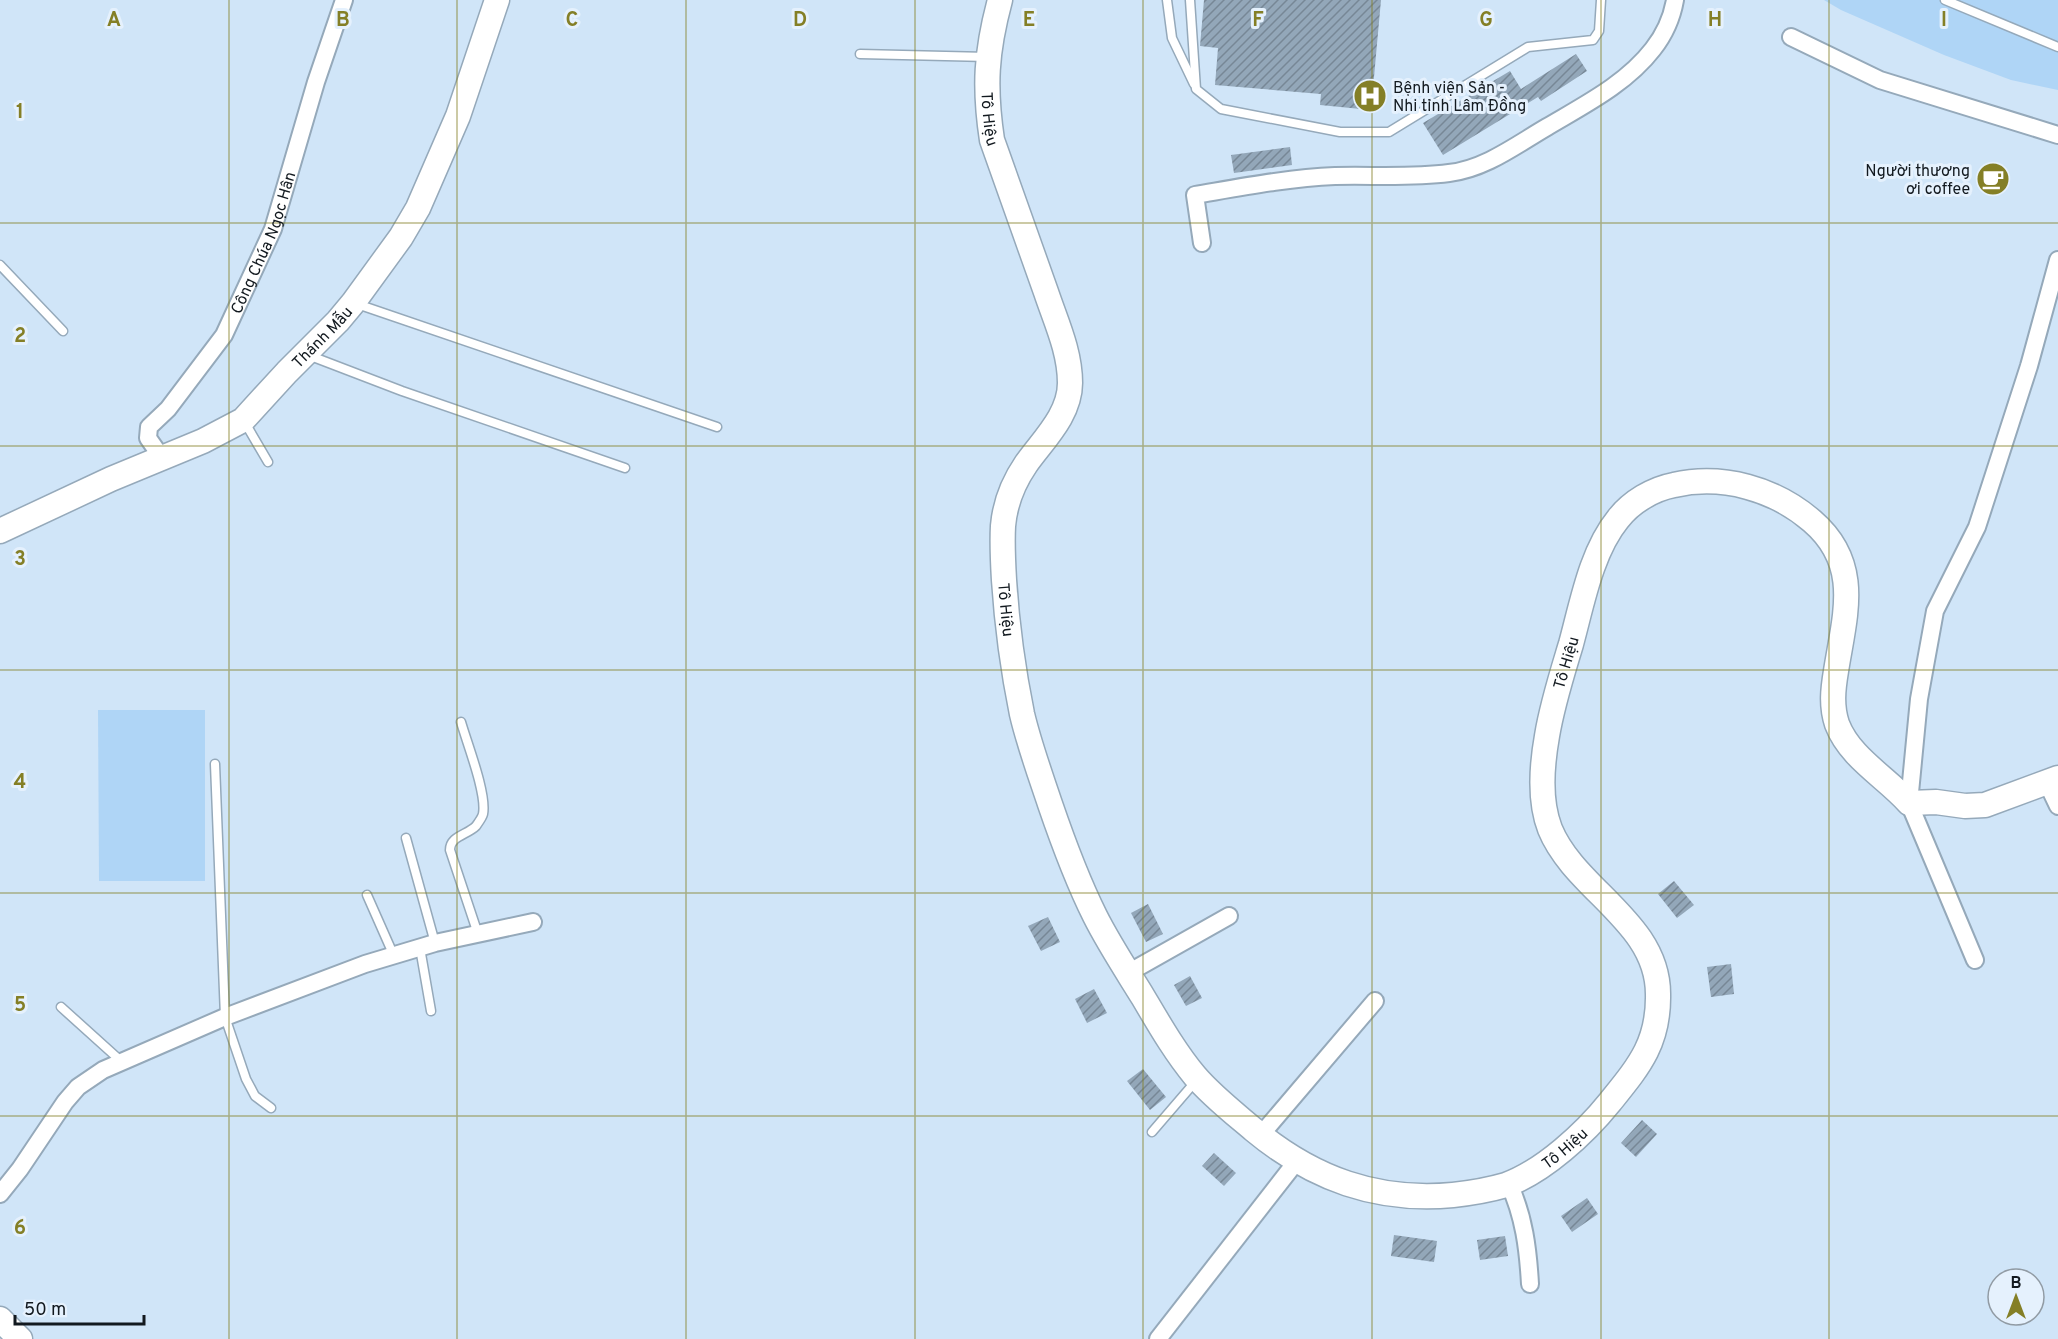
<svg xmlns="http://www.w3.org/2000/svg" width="2058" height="1339" font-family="Overpass,sans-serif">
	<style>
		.green { fill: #afd5f6 }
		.building { fill: url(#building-hatch) }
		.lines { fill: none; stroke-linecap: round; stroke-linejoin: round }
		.lane-casing { stroke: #95a9ba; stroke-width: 11 }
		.street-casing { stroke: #95a9ba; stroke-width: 20 }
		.secondary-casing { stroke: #95a9ba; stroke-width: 27 }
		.lane { stroke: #fff; stroke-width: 8 }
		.street { stroke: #fff; stroke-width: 16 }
		.secondary { stroke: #fff; stroke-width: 24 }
		.grid { fill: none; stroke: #847f26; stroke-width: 1.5; stroke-opacity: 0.55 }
		.labels { text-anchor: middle; stroke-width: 6; stroke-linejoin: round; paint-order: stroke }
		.poi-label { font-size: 16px; fill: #12191f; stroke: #e5f1fd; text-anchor: start }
		.street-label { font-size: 16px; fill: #12191f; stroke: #e5f1fd }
		.grid-label { font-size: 20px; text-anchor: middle; font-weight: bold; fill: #847f26; stroke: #e5f1fd; stroke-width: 6; stroke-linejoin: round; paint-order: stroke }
	</style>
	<defs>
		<pattern id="building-hatch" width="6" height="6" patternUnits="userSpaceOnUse" patternTransform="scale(1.5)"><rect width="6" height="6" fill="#93a7b9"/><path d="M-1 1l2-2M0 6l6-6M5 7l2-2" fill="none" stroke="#778796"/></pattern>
	</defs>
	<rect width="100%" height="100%" fill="#d0e5f8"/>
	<!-- green -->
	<g class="green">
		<path d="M 1824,0 L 2058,0 L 2058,90 L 2011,80 L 1944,55 L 1841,10 Z"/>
		<path d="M 98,710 L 205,710 L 205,881 L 99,881 Z"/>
	</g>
	<!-- building -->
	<g class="building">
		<path d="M 1204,0 L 1381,0 L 1371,110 L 1320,105 L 1321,94 L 1215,85 L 1218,48 L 1200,46 Z"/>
		<path d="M 1576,54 L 1587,71 L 1541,101 L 1538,97 L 1443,155 L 1423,123 L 1510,71 L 1521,89 Z"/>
		<path d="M 1290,147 L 1292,165 L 1234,173 L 1231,155 Z"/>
		<path d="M 1674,881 L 1694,905 L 1677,918 L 1658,894 Z"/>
		<path d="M 1148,904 L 1163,934 L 1146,942 L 1131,913 Z"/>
		<path d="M 1048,917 L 1060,942 L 1041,951 L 1028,926 Z"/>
		<path d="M 1731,964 L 1734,994 L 1711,997 L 1707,967 Z"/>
		<path d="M 1190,976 L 1202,998 L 1186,1006 L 1174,985 Z"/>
		<path d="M 1094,989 L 1107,1013 L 1087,1023 L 1075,999 Z"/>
		<path d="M 1143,1069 L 1166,1097 L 1150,1110 L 1127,1081 Z"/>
		<path d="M 1642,1120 L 1657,1134 L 1636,1157 L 1621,1143 Z"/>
		<path d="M 1214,1153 L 1236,1173 L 1224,1186 L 1202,1166 Z"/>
		<path d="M 1587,1198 L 1598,1214 L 1572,1232 L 1561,1216 Z"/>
		<path d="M 1394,1235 L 1437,1241 L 1434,1262 L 1391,1256 Z"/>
		<path d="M 1505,1236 L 1508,1256 L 1480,1260 L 1477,1240 Z"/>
	</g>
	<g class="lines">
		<!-- lane casing -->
		<g class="lane-casing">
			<g id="lane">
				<path d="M 1167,0 L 1172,38 L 1194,84"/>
				<path d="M 1190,0 L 1196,89 L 1221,109 L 1340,132 L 1389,132 L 1528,47 L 1593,40 L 1599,31 L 1601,0"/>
				<path d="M 1945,0 L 2058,47"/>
				<path d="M 860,54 L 988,57"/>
				<path d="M 0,265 L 63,331"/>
				<path d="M 357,304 L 717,427"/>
				<path d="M 308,355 L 402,391 L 625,468"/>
				<path d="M 244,421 L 268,462"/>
				<path d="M 461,722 C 467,743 487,794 483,814 C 482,818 478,823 476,826 C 467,835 450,836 450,850 L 478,934"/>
				<path d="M 215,764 L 225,1017 L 246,1079 L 255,1096 L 271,1108"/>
				<path d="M 406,838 L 435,943"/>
				<path d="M 367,895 L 394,956"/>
				<path d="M 420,948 L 431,1011"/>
				<path d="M 61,1007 L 122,1062"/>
				<path d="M 1152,1132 L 1195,1082"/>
			</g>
		</g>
		<!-- street casing -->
		<g class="street-casing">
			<g id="street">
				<path d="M 1791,37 L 1880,80 L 2058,135"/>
				<path d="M 1202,243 L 1195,195 C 1242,187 1288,178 1335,176 C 1373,175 1411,178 1449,173 C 1485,169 1516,145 1547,127 C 1584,105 1626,84 1653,49 C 1664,35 1672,17 1675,0"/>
				<path id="s1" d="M 162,458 L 148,438 L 149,427 L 168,409 L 224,335 L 273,229 L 316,82 L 344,0"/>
				<path d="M 2047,783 L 2058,806"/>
				<path d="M 1975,960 L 1909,803 L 1919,699 L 1935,611 L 1977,527 L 2029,366 L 2058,260"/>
				<path d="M 1128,973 L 1229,916"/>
				<path d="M 1260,1136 L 1375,1001"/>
				<path d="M 1509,1184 C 1524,1216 1528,1249 1530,1284"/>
				<path d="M 0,1194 L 20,1169 L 65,1102 L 78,1087 L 103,1070 L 225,1017 L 365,964 L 435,943 L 533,922"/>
				<path d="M 1158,1339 L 1296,1162"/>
			</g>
		</g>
		<!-- secondary casing -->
		<g class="secondary-casing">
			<g id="secondary">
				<path id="s2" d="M 1000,0 C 986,52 984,87 992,140 C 1010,191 1028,242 1046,292 C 1056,322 1070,351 1070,383 C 1070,415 1043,440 1026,464 C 1013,483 1005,503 1003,526 C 1002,544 1003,563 1004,580 C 1007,625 1013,670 1022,714 C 1029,744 1040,774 1050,804 C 1063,842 1077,880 1095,916 C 1109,944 1127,971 1143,997 C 1159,1024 1175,1052 1195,1076 C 1212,1096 1234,1113 1254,1130 C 1313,1179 1377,1202 1453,1195 C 1471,1193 1489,1190 1506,1185 C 1544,1171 1585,1133 1610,1102 C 1639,1066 1659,1043 1658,994 C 1658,922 1575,890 1550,829 C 1539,801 1542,764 1547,736 C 1552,705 1562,674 1571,644 C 1582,604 1591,552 1618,519 C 1631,502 1653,489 1674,485 C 1723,474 1775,489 1812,521 C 1862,564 1845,614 1836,671 C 1833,689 1831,706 1837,724 C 1850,758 1886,777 1909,803 L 1936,802 L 1965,806 L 1985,805 L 2058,778"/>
				<path id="s3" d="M 0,531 L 111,479 L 203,441 L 243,420 L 287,372 L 338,321 L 353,303 L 401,237 L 418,208 L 458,116 L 497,0"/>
				<path d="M 0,1319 L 20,1339"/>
			</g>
		</g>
		<!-- lane -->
		<use href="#lane" class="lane"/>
		<!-- street -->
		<use href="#street" class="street"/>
		<!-- secondary -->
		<use href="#secondary" class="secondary"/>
	</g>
	<!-- grid -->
	<path class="grid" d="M 229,0 L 229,1339M 457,0 L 457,1339M 686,0 L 686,1339M 915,0 L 915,1339M 1143,0 L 1143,1339M 1372,0 L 1372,1339M 1601,0 L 1601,1339M 1829,0 L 1829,1339M 0,223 L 2058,223M 0,446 L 2058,446M 0,670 L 2058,670M 0,893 L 2058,893M 0,1116 L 2058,1116"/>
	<!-- icons -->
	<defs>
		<g id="hospital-disc" transform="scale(1.725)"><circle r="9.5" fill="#847f26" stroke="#e5f1fd"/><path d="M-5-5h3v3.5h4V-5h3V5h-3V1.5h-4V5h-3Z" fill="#fff"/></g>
		<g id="cafe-disc" transform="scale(1.725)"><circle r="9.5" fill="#847f26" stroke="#e5f1fd"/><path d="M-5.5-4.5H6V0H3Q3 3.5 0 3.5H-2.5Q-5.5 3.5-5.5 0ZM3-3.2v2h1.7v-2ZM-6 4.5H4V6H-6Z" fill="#fff"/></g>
	</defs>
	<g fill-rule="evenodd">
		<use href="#hospital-disc" x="1370" y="96"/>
		<use href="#cafe-disc" x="1993" y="179"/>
	</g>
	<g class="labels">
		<!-- poi labels -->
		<g class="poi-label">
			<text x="1393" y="93">Bệnh viện Sản -<tspan x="1393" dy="18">Nhi tỉnh Lâm Đồng</tspan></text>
			<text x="1970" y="176" text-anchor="end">Người thương<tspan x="1970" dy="18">ơi coffee</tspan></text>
		</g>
		<!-- street labels -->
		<g class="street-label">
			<text dy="6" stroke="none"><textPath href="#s2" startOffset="120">Tô Hiệu</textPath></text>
			<text dy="6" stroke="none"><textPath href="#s1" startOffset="255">Công Chúa Ngọc Hân</textPath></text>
			<text dy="6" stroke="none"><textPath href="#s3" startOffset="382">Thánh Mẫu</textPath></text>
			<text dy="6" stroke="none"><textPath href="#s2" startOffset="642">Tô Hiệu</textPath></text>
			<text dy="6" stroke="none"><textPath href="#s2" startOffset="2128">Tô Hiệu</textPath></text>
			<text dy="6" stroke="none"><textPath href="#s2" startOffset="1570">Tô Hiệu</textPath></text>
		</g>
	</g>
	<g class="grid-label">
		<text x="114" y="26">A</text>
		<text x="343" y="26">B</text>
		<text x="572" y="26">C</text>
		<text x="800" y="26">D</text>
		<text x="1029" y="26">E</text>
		<text x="1258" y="26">F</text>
		<text x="1486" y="26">G</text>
		<text x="1715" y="26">H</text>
		<text x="1944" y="26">I</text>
		<text x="20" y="118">1</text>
		<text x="20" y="342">2</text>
		<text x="20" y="565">3</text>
		<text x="20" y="788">4</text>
		<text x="20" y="1011">5</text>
		<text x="20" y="1234">6</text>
	</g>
	<!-- north arrow -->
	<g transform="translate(2016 1297)"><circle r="28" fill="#e5f1fd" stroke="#919ba4" stroke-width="1.5"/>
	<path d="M0-4.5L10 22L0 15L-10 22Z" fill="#847f26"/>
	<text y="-9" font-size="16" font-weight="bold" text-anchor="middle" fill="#12191f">B</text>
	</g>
	<!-- scale -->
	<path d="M15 1315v9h129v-9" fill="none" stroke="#12191f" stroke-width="3"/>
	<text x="24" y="1315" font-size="18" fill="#12191f" stroke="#e5f1fd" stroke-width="4.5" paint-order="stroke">50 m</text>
</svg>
